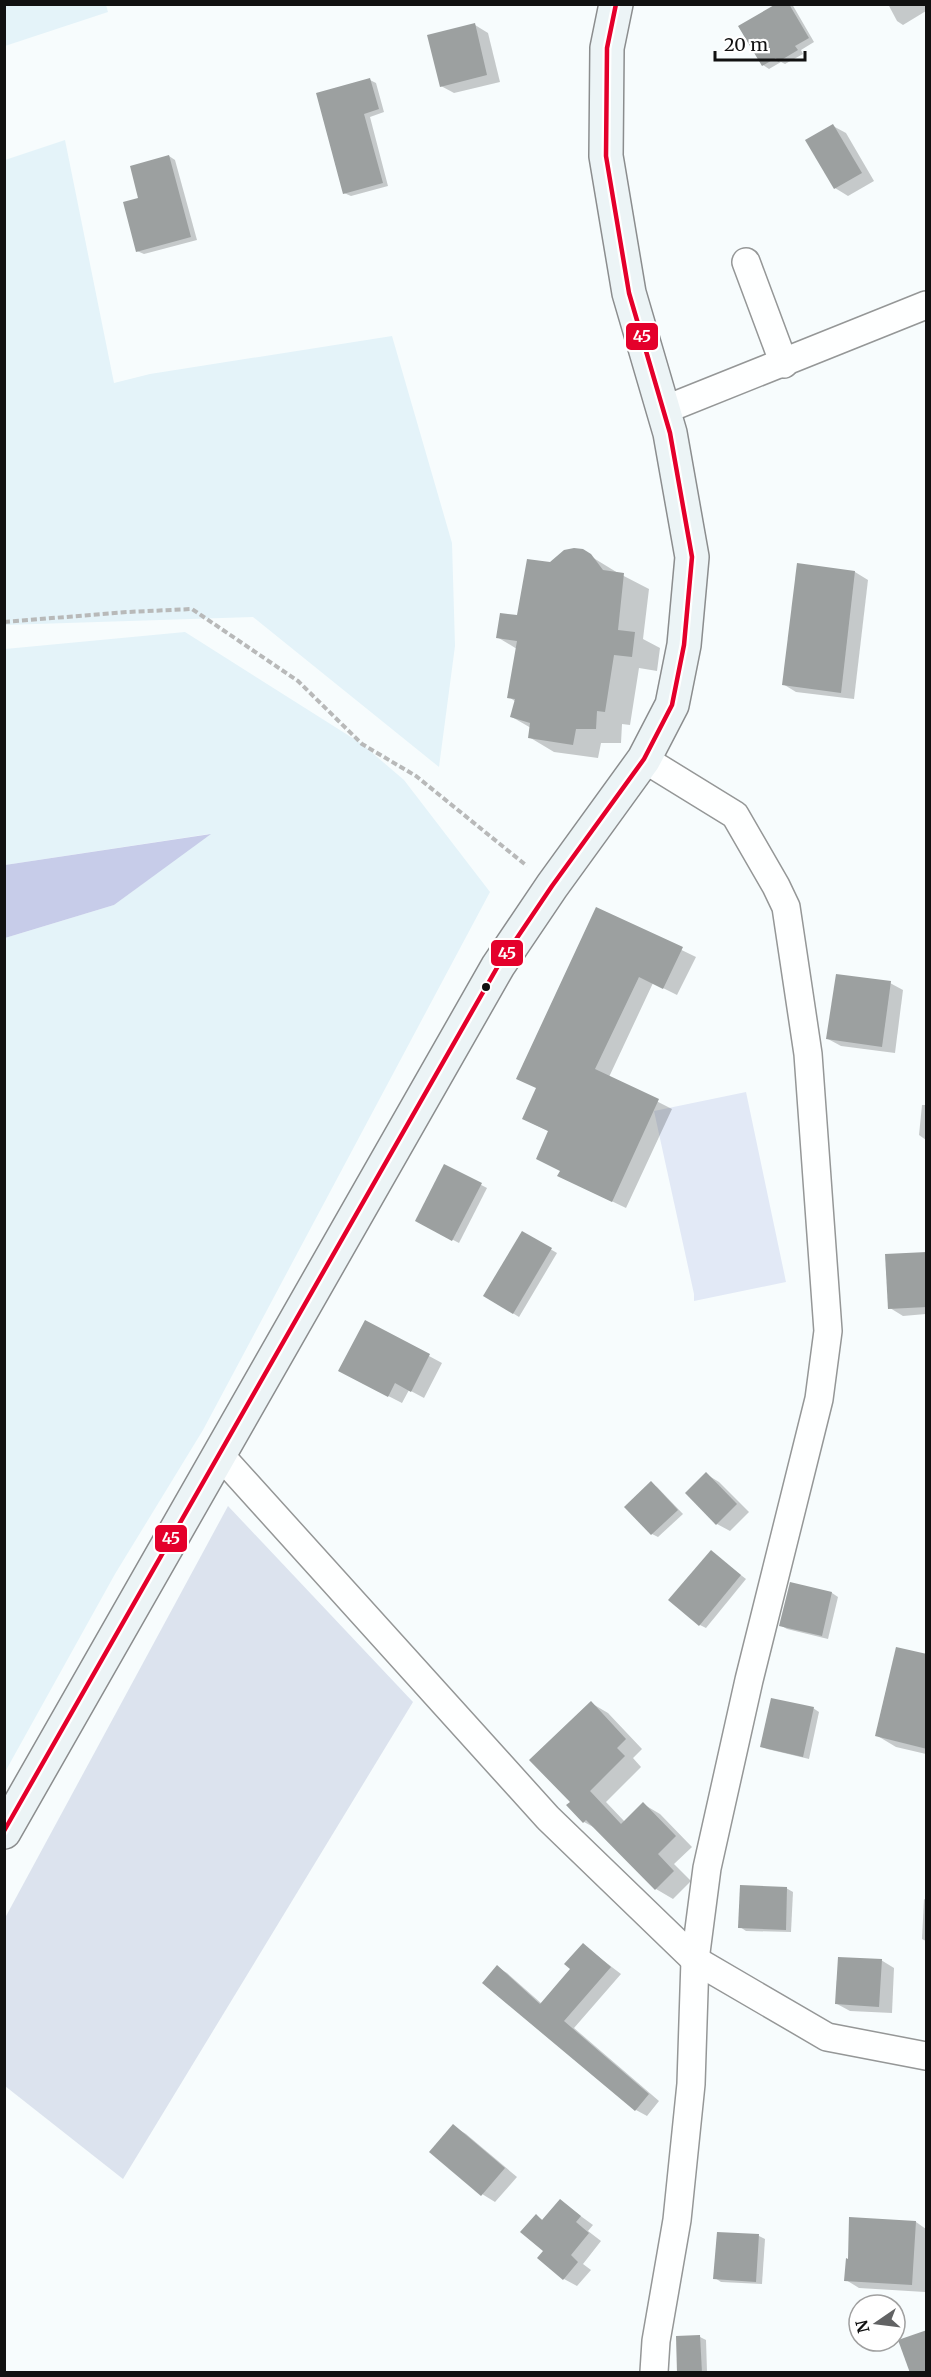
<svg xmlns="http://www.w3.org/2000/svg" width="931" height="2377" font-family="Merriweather,serif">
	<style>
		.farmland { fill: #e4f3f9 }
		.forest { fill: #c7cce9 }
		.cemetery { fill: #dce3ee }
		.pitch { fill: #e2e9f6 }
		.shadow { fill: #0003 }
		.building { fill: #9ca0a0 }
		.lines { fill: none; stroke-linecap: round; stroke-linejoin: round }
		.street-casing { stroke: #959797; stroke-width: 30 }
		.secondary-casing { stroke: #8b8d8e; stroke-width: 36 }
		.path { stroke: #b8b9b9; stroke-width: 4; stroke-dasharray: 6 3; stroke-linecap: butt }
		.street { stroke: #feffff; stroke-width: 27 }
		.secondary { stroke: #ecf4f6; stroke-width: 33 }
		.bus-1-casing { stroke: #fff; stroke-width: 9 }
		.bus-1 { stroke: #e4002b; stroke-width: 4.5 }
		.bus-dot { fill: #111; stroke: #fff; stroke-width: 2 }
		.line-badge { stroke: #fff; stroke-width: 2 }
		.badge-label { font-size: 16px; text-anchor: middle; font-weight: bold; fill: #fff }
	</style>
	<rect width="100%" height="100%" fill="#f7fcfd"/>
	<!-- farmland -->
	<g class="farmland">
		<path d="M 4,5 L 106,5 L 108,12 L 5,46 Z"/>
		<path d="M 65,140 L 114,383 L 150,374 L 392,336 L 452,543 L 455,646 L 439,767 L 253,617 L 5,625 L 5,160 Z"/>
		<path d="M 185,632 L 362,744 L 404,780 L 490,892 L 203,1430 L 115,1574 L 5,1772 L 5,938 L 114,905 L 209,834 L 5,865 L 5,649 Z"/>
	</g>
	<!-- forest -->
	<path class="forest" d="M 211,834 L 114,905 L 5,938 L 5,865 Z"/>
	<!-- cemetery -->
	<path class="cemetery" d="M 228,1506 L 413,1702 L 123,2179 L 5,2086 L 5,1918 Z"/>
	<!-- pitch -->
	<path class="pitch" d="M 746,1092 L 786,1282 L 694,1301 L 694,1294 L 654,1111 Z"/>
	<!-- shadow -->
	<g class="shadow">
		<path d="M 779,4 L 792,4 L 814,42 L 801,50 L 803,54 L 785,64 L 781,62 L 769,69 L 763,65 Z"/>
		<path d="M 888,4 L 926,4 L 926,11 L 903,25 L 897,21 Z"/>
		<path d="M 475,25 L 488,33 L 500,82 L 454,93 L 441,86 Z"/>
		<path d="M 370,80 L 376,83 L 384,112 L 370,117 L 388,186 L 351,196 L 344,193 Z"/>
		<path d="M 833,126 L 846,133 L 874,181 L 848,196 L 835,188 Z"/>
		<path d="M 169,156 L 175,160 L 197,240 L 144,254 L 137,251 L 139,199 Z"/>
		<path d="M 582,551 L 618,573 L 649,589 L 643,639 L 660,648 L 657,671 L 639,668 L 630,725 L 622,724 L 621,743 L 601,743 L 598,758 L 554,752 L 529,737 L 531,728 L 512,717 L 516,702 L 509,697 L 517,649 L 497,637 L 519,616 L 550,563 Z"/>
		<path d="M 798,564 L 855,572 L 868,580 L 854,699 L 796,692 L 783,684 Z"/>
		<path d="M 597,909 L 696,957 L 677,995 L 653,983 L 609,1077 L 672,1109 L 626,1208 L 559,1176 L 562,1171 L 550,1132 L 524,1119 L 538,1089 Z"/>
		<path d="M 890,983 L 903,990 L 895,1053 L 841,1046 L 828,1039 Z"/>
		<path d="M 922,1105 L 926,1105 L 926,1140 L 919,1135 Z"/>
		<path d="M 445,1166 L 487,1188 L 459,1243 L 417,1221 Z"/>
		<path d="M 523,1233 L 557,1253 L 519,1317 L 485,1296 Z"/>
		<path d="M 926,1254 L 926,1314 L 903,1316 L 890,1308 Z"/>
		<path d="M 366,1322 L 442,1363 L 424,1398 L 409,1390 L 402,1403 L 353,1378 Z"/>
		<path d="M 706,1474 L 719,1482 L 749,1512 L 730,1531 L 717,1524 Z"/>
		<path d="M 651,1483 L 657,1487 L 683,1514 L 658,1537 L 652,1534 Z"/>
		<path d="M 711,1552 L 746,1579 L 706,1628 L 700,1625 Z"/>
		<path d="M 791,1583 L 832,1593 L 838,1597 L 828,1639 L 787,1629 L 780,1625 Z"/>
		<path d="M 926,1656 L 926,1754 L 896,1747 L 876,1735 Z"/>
		<path d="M 591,1703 L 608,1713 L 642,1749 L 633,1758 L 641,1767 L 606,1802 L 625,1822 L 643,1804 L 660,1814 L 692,1847 L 674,1864 L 691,1881 L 673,1899 L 656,1889 L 597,1829 L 584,1822 L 572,1802 Z"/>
		<path d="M 813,1708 L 819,1712 L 809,1759 L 767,1749 L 761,1746 Z"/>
		<path d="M 786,1888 L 793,1892 L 791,1932 L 746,1931 L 740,1927 Z"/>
		<path d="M 924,1899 L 926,1900 L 926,1941 L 922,1939 Z"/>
		<path d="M 583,1945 L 621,1974 L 574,2028 L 659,2101 L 647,2116 L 636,2110 L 497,1967 L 507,1973 L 542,2004 L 572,1969 Z"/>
		<path d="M 881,1960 L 894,1968 L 892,2013 L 850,2011 L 837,2004 Z"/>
		<path d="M 453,2126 L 466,2134 L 517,2177 L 495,2202 L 482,2194 Z"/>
		<path d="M 560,2201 L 593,2225 L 588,2231 L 601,2241 L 583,2264 L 591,2270 L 577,2286 L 564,2279 L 539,2258 L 545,2250 L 536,2216 L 544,2221 Z"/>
		<path d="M 916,2222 L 926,2229 L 925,2292 L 859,2288 L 846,2280 Z"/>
		<path d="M 718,2233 L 759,2236 L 765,2239 L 762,2284 L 721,2282 L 715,2278 Z"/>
		<path d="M 700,2337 L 706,2340 L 707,2372 L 679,2372 Z"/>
	</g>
	<!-- building -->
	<g class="building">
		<path d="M 776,4 L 789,4 L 809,38 L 795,46 L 798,50 L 778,62 L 776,58 L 762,66 L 738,26 Z"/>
		<path d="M 475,23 L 487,75 L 440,87 L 427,35 Z"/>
		<path d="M 370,78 L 379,109 L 364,114 L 383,183 L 343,194 L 316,93 Z"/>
		<path d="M 833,124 L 862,173 L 834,189 L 805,140 Z"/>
		<path d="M 169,155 L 191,237 L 136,252 L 123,202 L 138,198 L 130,166 Z"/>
		<path d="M 574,548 L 583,549 L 591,554 L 603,570 L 624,573 L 618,630 L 635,632 L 632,657 L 614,655 L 605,712 L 597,711 L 596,729 L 576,729 L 573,745 L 528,738 L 530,723 L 510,717 L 515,699 L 507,698 L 517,641 L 496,638 L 500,613 L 517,615 L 527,559 L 550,562 L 564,550 Z"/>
		<path d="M 797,563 L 855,571 L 841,693 L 782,685 Z"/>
		<path d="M 596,907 L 683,947 L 663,989 L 639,977 L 595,1069 L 659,1099 L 612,1202 L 557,1176 L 560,1171 L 536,1159 L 548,1131 L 522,1119 L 536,1088 L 516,1079 Z"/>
		<path d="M 836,974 L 891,981 L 882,1047 L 826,1039 Z"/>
		<path d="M 444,1164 L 482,1183 L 452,1241 L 415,1221 Z"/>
		<path d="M 522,1231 L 552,1248 L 513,1314 L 483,1296 Z"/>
		<path d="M 927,1252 L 927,1307 L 888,1309 L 885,1254 Z"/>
		<path d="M 365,1320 L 430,1354 L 411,1392 L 395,1383 L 388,1397 L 338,1371 Z"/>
		<path d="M 706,1472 L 737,1504 L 716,1525 L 685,1493 Z"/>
		<path d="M 651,1481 L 678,1510 L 651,1535 L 624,1507 Z"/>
		<path d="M 711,1550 L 741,1575 L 699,1626 L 668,1600 Z"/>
		<path d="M 790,1582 L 832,1592 L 822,1636 L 779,1626 Z"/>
		<path d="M 896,1647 L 927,1654 L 927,1749 L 875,1736 Z"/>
		<path d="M 771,1698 L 814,1707 L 803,1757 L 760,1747 Z"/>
		<path d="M 591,1701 L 626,1739 L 617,1748 L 625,1756 L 590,1791 L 621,1824 L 643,1802 L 676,1836 L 658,1854 L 674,1871 L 655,1890 L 586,1820 L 583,1823 L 566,1805 L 570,1802 L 529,1760 Z"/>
		<path d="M 740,1885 L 787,1887 L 786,1930 L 738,1928 Z"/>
		<path d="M 583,1943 L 611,1967 L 564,2021 L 649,2094 L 635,2111 L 482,1983 L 497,1965 L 540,2004 L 570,1969 L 564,1964 Z"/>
		<path d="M 838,1957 L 882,1959 L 879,2007 L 835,2004 Z"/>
		<path d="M 453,2124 L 505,2168 L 481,2196 L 429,2152 Z"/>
		<path d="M 560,2199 L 581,2216 L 576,2222 L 589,2233 L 571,2255 L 578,2262 L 563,2280 L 537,2258 L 543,2251 L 520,2232 L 536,2214 L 542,2220 Z"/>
		<path d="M 849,2217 L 916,2221 L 912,2285 L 844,2281 L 846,2258 L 848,2259 Z"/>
		<path d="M 717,2232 L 759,2234 L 756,2282 L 713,2279 Z"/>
		<path d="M 927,2330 L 927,2373 L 910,2373 L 898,2340 Z"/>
		<path d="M 700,2335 L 702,2373 L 677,2373 L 676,2336 Z"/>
	</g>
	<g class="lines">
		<!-- street casing -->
		<g class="street-casing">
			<g id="street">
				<path d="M 746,262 L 784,364"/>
				<path d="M 664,410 L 926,305"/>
				<path d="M 644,759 L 735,815 L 776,886 L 786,907 L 808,1054 L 828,1331 L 819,1399 L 749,1680 L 707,1868 L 695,1960 L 691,2084 L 677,2220 L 656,2341 L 654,2372"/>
				<path d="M 220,1455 L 548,1818 L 695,1960 L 827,2037 L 926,2056"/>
			</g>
		</g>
		<!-- secondary casing -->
		<g class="secondary-casing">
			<path id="secondary" d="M 4,1832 L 498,966 L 552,886 L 644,759 L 672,705 L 684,645 L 692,557 L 670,433 L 629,293 L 606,156 L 607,48 L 616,4"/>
		</g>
		<!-- path -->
		<path class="path" d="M 4,622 L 127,612 L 192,609 L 298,681 L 362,744 L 416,776 L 527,866"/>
		<!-- street -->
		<use href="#street" class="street"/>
		<!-- secondary -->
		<use href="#secondary" class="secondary"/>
		<!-- bus-1 casing -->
		<g class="bus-1-casing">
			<path id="bus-1" d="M 4,1831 L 498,966 L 552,886 L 644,759 L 672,705 L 684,645 L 692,557 L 670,433 L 629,293 L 606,156 L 607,48 L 616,4"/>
		</g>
		<!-- bus-1 -->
		<use href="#bus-1" class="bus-1"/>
	</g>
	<!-- markers -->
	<circle class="bus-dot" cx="486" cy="987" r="5"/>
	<g class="line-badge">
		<rect x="625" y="322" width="34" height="29" rx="6" fill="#e4002b"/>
		<rect x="490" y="939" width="34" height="28" rx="6" fill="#e4002b"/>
		<rect x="154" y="1524" width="34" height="29" rx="6" fill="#e4002b"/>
	</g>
	<g class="badge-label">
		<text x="642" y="342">45</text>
		<text x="507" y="959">45</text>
		<text x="171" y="1544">45</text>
	</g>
	<!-- border -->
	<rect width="931" height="2377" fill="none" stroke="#111111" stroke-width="12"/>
	<!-- north arrow -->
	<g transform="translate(877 2323) rotate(256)"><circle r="28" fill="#ffffff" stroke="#a0a0a0" stroke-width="1.5"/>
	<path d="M0-4.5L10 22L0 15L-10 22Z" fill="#626364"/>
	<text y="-9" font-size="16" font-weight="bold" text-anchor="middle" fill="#111111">N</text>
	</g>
	<!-- scale -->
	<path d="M715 51v9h90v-9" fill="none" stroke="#111111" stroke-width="3"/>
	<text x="724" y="51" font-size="18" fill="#111111" stroke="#ffffff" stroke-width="4.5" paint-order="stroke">20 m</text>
</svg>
